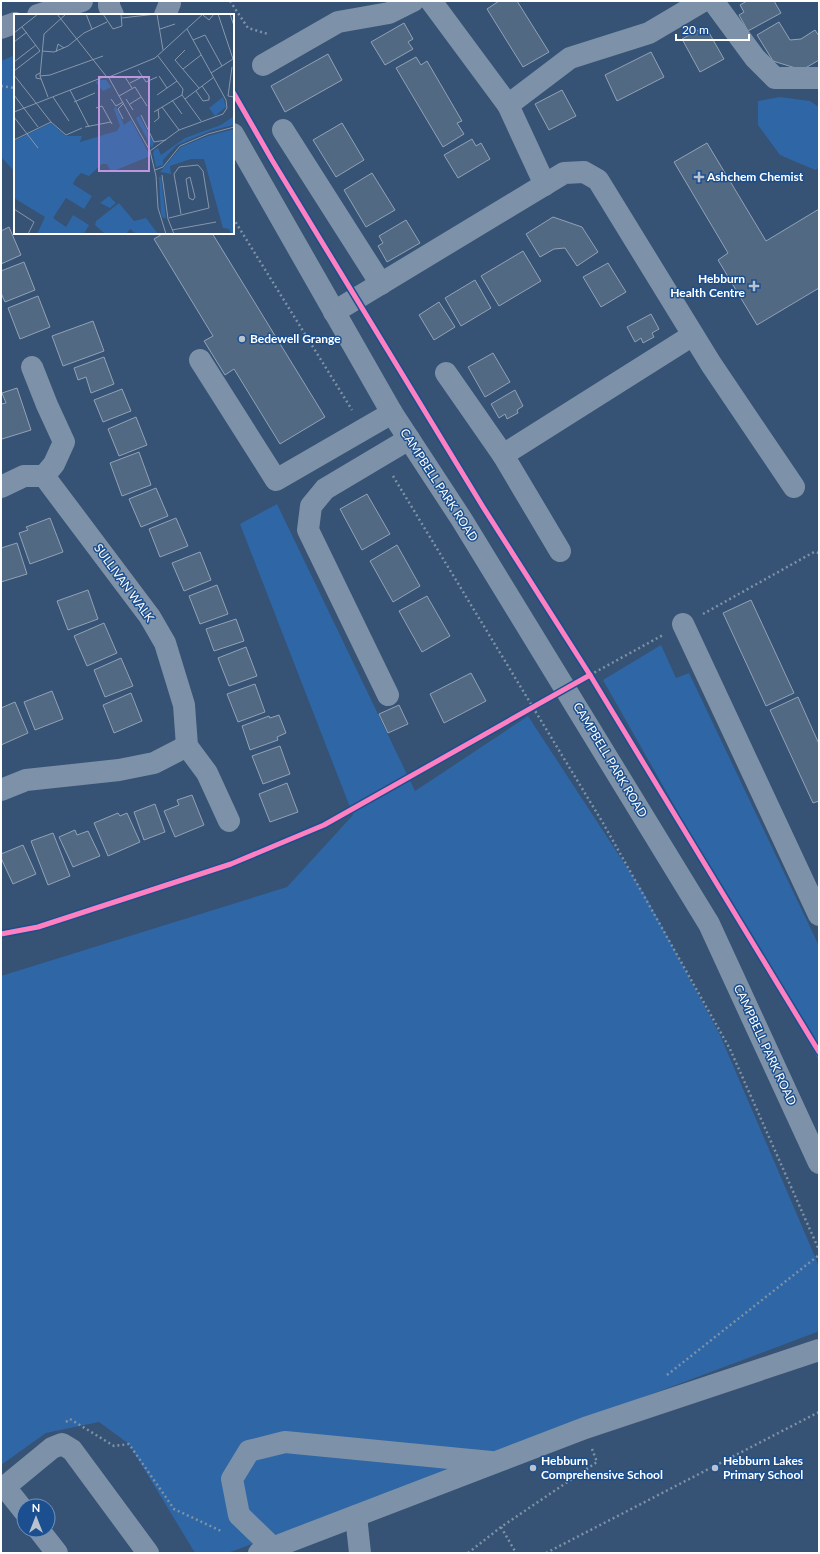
<svg xmlns="http://www.w3.org/2000/svg" width="820" height="1554" font-family="Lato,sans-serif">
	<style>
		.green { fill: #2f66a5 }
		.building { fill: #526984; stroke: #92a2b6 }
		.lines { fill: none; stroke-linecap: round; stroke-linejoin: round }
		.path { stroke: #7d92a8; stroke-width: 2.5; stroke-dasharray: 2 3; stroke-linecap: butt }
		.minor { stroke: #7d92a8; stroke-width: 22 }
		.major { stroke: #7d8ea7; stroke-width: 22 }
		.cycleway-casing { stroke: #1b4f8f; stroke-width: 8 }
		.cycleway { stroke: #ff80c0; stroke-width: 5 }
		.poi-dot { fill: #b9c2ce; stroke: #1b4f8f; stroke-width: 1.5 }
		.labels { text-anchor: middle; stroke-width: 3; stroke-linejoin: round; paint-order: stroke }
		.poi-label { font-size: 12px; font-weight: bold; fill: #fff; stroke: #1b4f8f; text-anchor: start }
		.street-label { font-size: 12px; fill: #fff; stroke: #1b4f8f }
		.inset-road { fill: none; stroke: #8697ac; stroke-width: 1 }
		.view { fill: #bd96df; fill-opacity: 0.15; stroke: #bd96df; stroke-width: 2 }
		.inset-edge { fill: none; stroke: #fff; stroke-width: 2 }
	</style>
	<rect width="100%" height="100%" fill="#365274"/>
	<!-- green -->
	<g class="green">
		<path d="M 15,55 L 15,172 L 1,157 L 1,61 Z"/>
		<path d="M 780,97 L 810,101 L 819,107 L 819,168 L 815,170 L 780,155 L 758,125 L 758,101 Z"/>
		<path d="M 277,504 L 415,791 L 528,716 L 645,895 L 720,1035 L 816,1259 L 819,1268 L 819,1330 L 817,1332 L 228,1553 L 195,1553 L 129,1444 L 99,1422 L 46,1433 L 1,1465 L 1,976 L 287,887 L 353,815 L 240,524 Z"/>
		<path d="M 661,645 L 676,678 L 689,673 L 819,946 L 819,1061 L 603,680 Z"/>
	</g>
	<!-- building -->
	<g class="building">
		<path d="M 499,1 L 517,1 L 549,52 L 523,67 L 487,9 Z"/>
		<path d="M 747,1 L 774,1 L 781,13 L 748,31 L 739,15 L 744,12 L 740,5 Z"/>
		<path d="M 779,22 L 790,40 L 801,39 L 815,30 L 819,36 L 819,60 L 802,70 L 773,61 L 757,35 Z"/>
		<path d="M 404,23 L 413,39 L 408,42 L 413,49 L 385,65 L 371,42 Z"/>
		<path d="M 698,30 L 701,35 L 708,31 L 724,59 L 700,72 L 682,39 Z"/>
		<path d="M 651,52 L 664,77 L 617,101 L 605,75 Z"/>
		<path d="M 328,54 L 342,80 L 285,112 L 271,86 Z"/>
		<path d="M 416,57 L 421,65 L 427,61 L 462,121 L 457,123 L 464,134 L 443,147 L 396,68 Z"/>
		<path d="M 562,90 L 576,116 L 549,130 L 535,104 Z"/>
		<path d="M 342,123 L 364,160 L 336,177 L 313,140 Z"/>
		<path d="M 472,139 L 476,146 L 481,143 L 490,159 L 458,178 L 444,155 Z"/>
		<path d="M 707,143 L 766,241 L 819,209 L 819,288 L 757,325 L 718,260 L 728,253 L 674,162 Z"/>
		<path d="M 372,173 L 395,210 L 366,227 L 344,190 Z"/>
		<path d="M 553,217 L 582,227 L 598,252 L 577,266 L 565,248 L 554,249 L 540,257 L 526,234 Z"/>
		<path d="M 406,220 L 420,243 L 387,262 L 378,246 L 383,243 L 379,236 Z"/>
		<path d="M 9,227 L 21,255 L 1,264 L 1,231 Z"/>
		<path d="M 164,233 L 212,233 L 325,417 L 280,444 L 234,369 L 225,375 L 204,341 L 213,336 L 154,239 Z"/>
		<path d="M 523,251 L 541,281 L 499,306 L 481,276 Z"/>
		<path d="M 24,262 L 35,290 L 5,302 L 1,293 L 1,271 Z"/>
		<path d="M 608,263 L 626,292 L 601,307 L 583,277 Z"/>
		<path d="M 475,280 L 491,308 L 461,326 L 445,298 Z"/>
		<path d="M 38,296 L 50,327 L 20,339 L 8,308 Z"/>
		<path d="M 439,302 L 455,327 L 434,340 L 419,315 Z"/>
		<path d="M 651,314 L 659,329 L 652,333 L 654,337 L 643,343 L 641,338 L 635,342 L 627,327 Z"/>
		<path d="M 93,321 L 104,351 L 63,366 L 52,336 Z"/>
		<path d="M 493,353 L 510,382 L 485,397 L 468,367 Z"/>
		<path d="M 104,357 L 114,384 L 91,393 L 86,377 L 78,380 L 74,368 Z"/>
		<path d="M 17,388 L 31,430 L 2,439 L 1,436 L 1,404 L 6,403 L 2,393 Z"/>
		<path d="M 122,389 L 131,411 L 103,422 L 94,400 Z"/>
		<path d="M 515,390 L 523,406 L 517,410 L 518,413 L 507,419 L 505,414 L 499,418 L 491,404 Z"/>
		<path d="M 136,417 L 147,445 L 119,456 L 108,429 Z"/>
		<path d="M 139,452 L 151,485 L 122,496 L 110,463 Z"/>
		<path d="M 156,488 L 168,516 L 141,527 L 129,499 Z"/>
		<path d="M 367,494 L 390,534 L 362,550 L 340,509 Z"/>
		<path d="M 50,518 L 63,552 L 30,564 L 19,533 L 28,530 L 26,527 Z"/>
		<path d="M 176,518 L 188,546 L 160,557 L 149,529 Z"/>
		<path d="M 17,543 L 27,574 L 1,582 L 1,548 Z"/>
		<path d="M 397,545 L 420,586 L 393,602 L 370,561 Z"/>
		<path d="M 200,552 L 211,580 L 184,591 L 172,563 Z"/>
		<path d="M 217,585 L 228,614 L 200,624 L 189,596 Z"/>
		<path d="M 88,590 L 98,619 L 68,630 L 57,601 Z"/>
		<path d="M 427,596 L 450,636 L 422,652 L 399,611 Z"/>
		<path d="M 751,600 L 794,693 L 766,706 L 723,613 Z"/>
		<path d="M 236,619 L 244,641 L 214,651 L 206,629 Z"/>
		<path d="M 104,623 L 117,653 L 87,666 L 74,636 Z"/>
		<path d="M 246,647 L 257,676 L 229,686 L 218,658 Z"/>
		<path d="M 121,658 L 133,686 L 105,697 L 94,670 Z"/>
		<path d="M 471,673 L 486,701 L 444,723 L 430,694 Z"/>
		<path d="M 255,684 L 265,712 L 238,722 L 227,694 Z"/>
		<path d="M 52,691 L 63,719 L 35,730 L 24,702 Z"/>
		<path d="M 131,693 L 142,721 L 114,733 L 103,705 Z"/>
		<path d="M 798,697 L 819,744 L 819,801 L 813,803 L 770,710 Z"/>
		<path d="M 15,702 L 28,733 L 1,745 L 1,708 Z"/>
		<path d="M 399,705 L 408,724 L 388,733 L 379,714 Z"/>
		<path d="M 279,715 L 286,733 L 277,737 L 278,740 L 250,750 L 242,726 L 269,716 L 270,718 Z"/>
		<path d="M 280,746 L 290,774 L 263,784 L 252,756 Z"/>
		<path d="M 287,783 L 298,812 L 270,822 L 259,794 Z"/>
		<path d="M 192,795 L 204,825 L 175,837 L 164,811 L 179,805 L 177,800 Z"/>
		<path d="M 155,804 L 165,832 L 144,840 L 134,812 Z"/>
		<path d="M 118,813 L 120,816 L 127,813 L 140,842 L 108,856 L 94,823 Z"/>
		<path d="M 75,830 L 77,835 L 88,831 L 100,856 L 73,867 L 59,837 Z"/>
		<path d="M 53,833 L 70,876 L 48,885 L 31,841 Z"/>
		<path d="M 23,845 L 36,874 L 13,884 L 1,858 L 1,854 Z"/>
	</g>
	<g class="lines">
		<!-- path -->
		<g class="path">
			<path d="M 230,1 L 248,28 L 268,34"/>
			<path d="M 1,86 L 15,88"/>
			<path d="M 233,218 L 352,410"/>
			<path d="M 393,476 L 603,823 L 730,1049 L 819,1250"/>
			<path d="M 703,614 L 814,552 L 819,553"/>
			<path d="M 590,675 L 663,635"/>
			<path d="M 667,1375 L 819,1255"/>
			<path d="M 66,1422 L 70,1419 L 114,1446 L 129,1444 L 174,1509 L 221,1531"/>
			<path d="M 501,1527 L 516,1553"/>
			<path d="M 468,1553 L 501,1527 L 597,1462 L 592,1449"/>
			<path d="M 546,1553 L 819,1412"/>
		</g>
		<!-- minor -->
		<g class="minor">
			<path d="M 431,1 L 508,105 L 545,185"/>
			<path d="M 713,1 L 755,58 L 775,78 L 819,78"/>
			<path d="M 263,65 L 338,22 L 389,13 L 413,1"/>
			<path d="M 508,105 L 570,58 L 649,33 L 703,1"/>
			<path d="M 283,130 L 381,284"/>
			<path d="M 233,134 L 392,413 L 462,520 L 709,924 L 819,1163"/>
			<path d="M 334,312 L 564,173 L 584,172 L 598,180 L 711,364 L 794,487"/>
			<path d="M 200,360 L 276,480 L 392,413"/>
			<path d="M 32,367 L 47,405 L 64,442 L 54,464 L 44,476"/>
			<path d="M 446,373 L 503,455 L 560,551"/>
			<path d="M 503,455 L 693,335"/>
			<path d="M 1,487 L 24,476 L 44,476 L 150,617 L 165,643 L 184,705 L 187,746 L 207,773 L 229,821"/>
			<path d="M 683,624 L 819,915"/>
			<path d="M 388,695 L 308,530 L 311,506 L 325,489 L 409,439"/>
			<path d="M 1,790 L 26,780 L 119,770 L 154,763 L 187,746"/>
			<path d="M 5,1487 L 24,1511"/>
			<path d="M 1,1490 L 52,1448 L 62,1444 L 72,1450 L 148,1553"/>
			<path d="M 356,1516 L 360,1553"/>
			<path d="M 39,1530 L 57,1553"/>
			<path d="M 273,1548 L 239,1515 L 232,1479 L 249,1451 L 285,1442 L 491,1462"/>
			<path d="M 259,1553 L 585,1428 L 819,1350"/>
		</g>
		<!-- major -->
		<g class="major">
			<path d="M 109,1 L 109,6 L 113,15"/>
			<path d="M 38,15 L 82,1"/>
			<path d="M 165,15 L 170,3 L 169,1"/>
			<path d="M 1,28 L 15,23"/>
		</g>
		<!-- cycleway casing -->
		<g class="cycleway-casing">
			<g id="cycleway">
				<path d="M 233,92 L 272,160 L 483,507 L 590,675 L 819,1052"/>
				<path d="M 1,934 L 38,927 L 231,864 L 324,825 L 590,675"/>
			</g>
		</g>
		<!-- cycleway -->
		<use href="#cycleway" class="cycleway"/>
	</g>
	<!-- markers -->
	<g class="poi-dot">
		<path d="M697 171h4v4h4v4h-4v4h-4v-4h-4v-4h4z"/>
		<path d="M752 280h4v4h4v4h-4v4h-4v-4h-4v-4h4z"/>
		<circle cx="242" cy="339" r="4"/>
		<circle cx="533" cy="1468" r="4"/>
		<circle cx="715" cy="1468" r="4"/>
	</g>
	<g class="labels">
		<!-- poi labels -->
		<g class="poi-label">
			<text x="707" y="181">Ashchem Chemist</text>
			<text x="745" y="283" text-anchor="end">Hebburn<tspan x="745" dy="14">Health Centre</tspan></text>
			<text x="250" y="343">Bedewell Grange</text>
			<text x="541" y="1465">Hebburn<tspan x="541" dy="14">Comprehensive School</tspan></text>
			<text x="723" y="1465">Hebburn Lakes<tspan x="723" dy="14">Primary School</tspan></text>
		</g>
		<!-- street labels -->
		<g class="street-label">
			<text transform="translate(439 485) rotate(57)" y="4">CAMPBELL PARK ROAD</text>
			<text transform="translate(124 583) rotate(54)" y="4">SULLIVAN WALK</text>
			<text transform="translate(610 760) rotate(59)" y="4">CAMPBELL PARK ROAD</text>
			<text transform="translate(765 1045) rotate(65)" y="4">CAMPBELL PARK ROAD</text>
		</g>
	</g>
	<!-- overview -->
	<g transform="translate(14 14)">
		<rect width="220" height="220" fill="#365274"/>
		<path d="M 86,66 L 92,66 L 97,73 L 89,77 L 81,68 ZM 209,83 L 212,93 L 201,102 L 195,94 ZM 102,93 L 110,111 L 117,106 L 136,142 L 97,158 L 93,150 L 88,150 L 75,162 L 67,159 L 62,164 L 59,170 L 78,182 L 70,195 L 52,184 L 39,204 L 52,213 L 59,201 L 75,211 L 70,220 L 23,220 L 31,203 L 0,184 L 0,127 L 37,109 L 52,122 L 68,122 L 66,128 L 103,117 L 106,112 L 100,95 ZM 125,102 L 140,129 L 138,134 L 122,104 ZM 220,102 L 220,111 L 199,116 L 163,131 L 149,146 L 149,151 L 142,153 L 139,139 L 140,136 L 144,134 L 147,141 L 171,124 L 207,111 ZM 220,115 L 220,220 L 217,220 L 215,215 L 209,214 L 190,145 L 177,145 L 156,152 L 157,160 L 146,158 L 167,133 L 194,122 ZM 145,163 L 147,163 L 152,204 L 149,204 L 147,200 ZM 95,182 L 102,189 L 96,194 L 86,189 ZM 105,189 L 120,207 L 132,204 L 144,220 L 122,220 L 116,215 L 112,220 L 91,220 L 81,211 L 82,207 Z" fill="#2f66a5"/>
		<path class="inset-road" d="M 43,0 L 92,62M 72,0 L 78,15M 89,0 L 99,15 L 108,12 L 107,0M 143,0 L 149,36M 204,0 L 219,45M 216,0 L 220,12M 189,1 L 195,6 L 200,0M 108,4 L 142,0M 146,15 L 161,10M 0,19 L 24,0M 179,26 L 191,21 L 208,52M 0,28 L 13,18M 171,36 L 161,46 L 185,74M 28,37 L 40,38 L 54,32 L 70,19 L 93,8M 42,38 L 44,30 L 50,34M 144,42 L 169,75 L 168,81M 0,48 L 22,31M 218,53 L 214,82 L 220,83M 169,55 L 187,41M 124,56 L 132,68 L 143,63M 0,57 L 26,37 L 8,13M 26,59 L 22,61 L 22,64 L 27,65M 197,59 L 219,45M 0,61 L 37,108 L 52,121 L 68,114M 26,62 L 36,61 L 89,42M 145,62 L 153,74M 95,63 L 141,44 L 189,0M 111,63 L 118,74M 95,64 L 136,137 L 142,162 L 144,194 L 152,220M 116,69 L 128,63M 56,76 L 75,113M 182,77 L 189,87 L 195,86 L 195,82 L 188,72M 0,81 L 24,113M 143,81 L 163,67M 168,81 L 187,107M 105,82 L 121,73 L 133,92M 34,83 L 26,62 L 30,20 L 52,0M 39,83 L 55,107M 97,85 L 102,92 L 109,88M 112,85 L 119,96M 171,85 L 200,63M 158,86 L 168,100M 60,88 L 81,79M 116,90 L 127,83M 148,93 L 165,116M 82,94 L 88,92 L 98,110M 0,98 L 92,62M 140,98 L 168,81M 127,101 L 140,128 L 152,126M 0,103 L 24,134M 109,105 L 104,95 L 110,89M 140,108 L 145,104 L 144,95M 71,113 L 97,108M 0,126 L 37,108M 136,137 L 165,116 L 209,100 L 213,94 L 212,86 L 173,15M 141,156 L 149,153 L 166,132 L 194,120 L 220,113M 148,161 L 154,205 L 160,220M 176,163 L 181,183 L 179,186 L 175,184 L 172,165 ZM 0,195 L 20,208 L 14,220M 155,204 L 195,194 L 189,157 L 184,151 L 165,153 L 160,160 L 167,200M 158,216 L 202,208"/>
		<path class="view" d="M 85,63 L 135,63 L 135,157 L 85,157 Z"/>
		<rect width="220" height="220" class="inset-edge"/>
	</g>
	<!-- border -->
	<rect width="820" height="1554" fill="none" stroke="#ffffff" stroke-width="4"/>
	<!-- north arrow -->
	<g transform="translate(36 1518)"><circle r="19" fill="#1b4f8f" stroke="#7695bc"/>
	<path d="M0-3L7 15L0 10L-7 15Z" fill="#b9c2ce"/>
	<text y="-6" font-size="11" font-weight="bold" text-anchor="middle" fill="#ffffff">N</text>
	</g>
	<!-- scale -->
	<path d="M676 34v6h73v-6" fill="none" stroke="#ffffff" stroke-width="2"/>
	<text x="682" y="34" font-size="12" fill="#ffffff" stroke="#1b4f8f" stroke-width="3" paint-order="stroke">20 m</text>
</svg>
